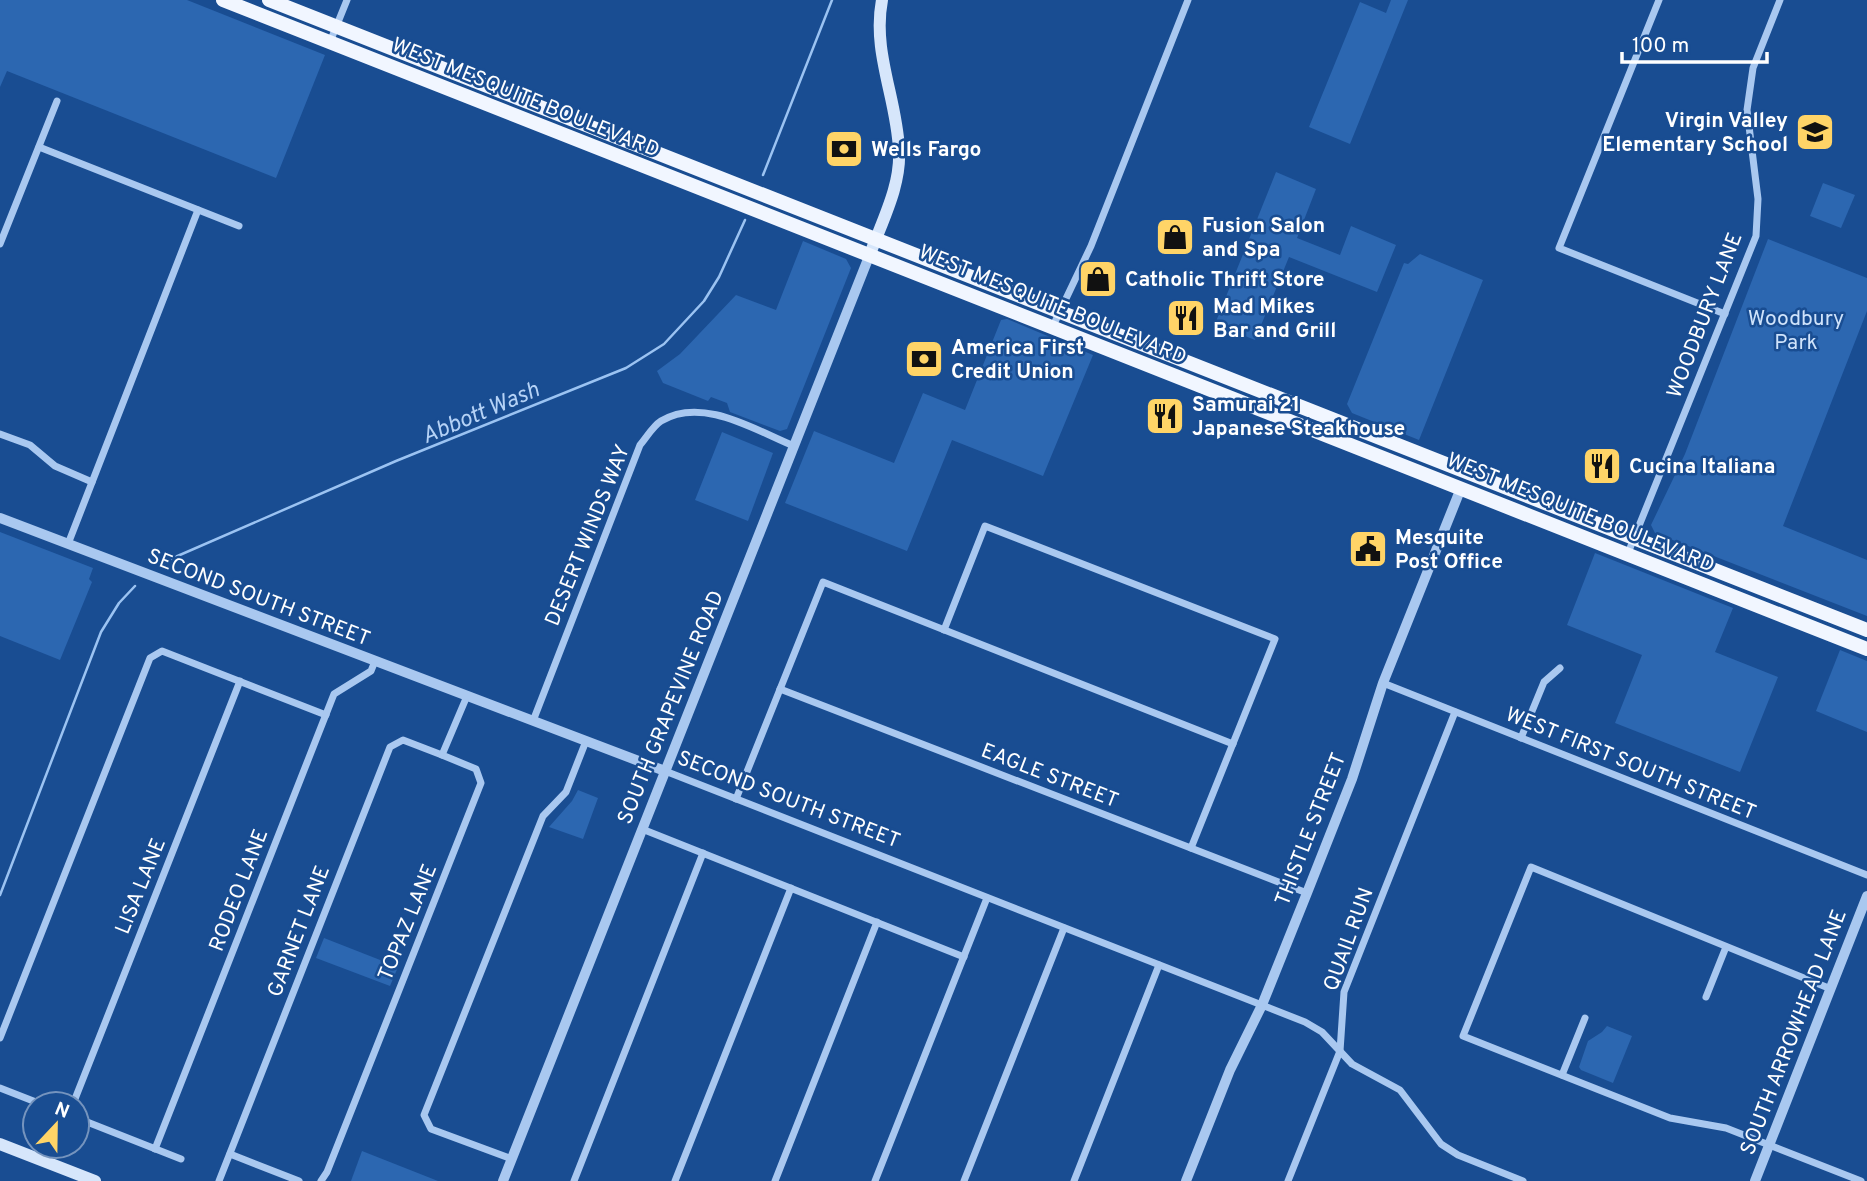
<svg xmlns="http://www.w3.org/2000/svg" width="1867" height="1181" font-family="Overpass,sans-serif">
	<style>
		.green { fill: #2c67b1 }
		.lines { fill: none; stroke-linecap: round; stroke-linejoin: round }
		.stream { stroke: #9bc3f2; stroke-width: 2.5 }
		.minor { stroke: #a9c8f0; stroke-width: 7 }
		.tertiary { stroke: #a9c8f0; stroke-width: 10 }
		.secondary { stroke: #d6e6fb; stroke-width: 12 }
		.primary { stroke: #f1f6ff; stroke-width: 14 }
		.labels { text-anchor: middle; stroke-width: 5; stroke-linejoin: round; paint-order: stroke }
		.street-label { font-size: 21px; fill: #fff; stroke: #194d92 }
		.poi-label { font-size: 21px; font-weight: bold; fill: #fff; stroke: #194d92; text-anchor: start }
		.park-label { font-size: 21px; fill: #cfe3fb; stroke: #194d92 }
		.water-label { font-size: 23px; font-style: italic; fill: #b5d2f6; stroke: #194d92 }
	</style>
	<rect width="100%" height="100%" fill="#194d92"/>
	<!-- green -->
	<g class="green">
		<path d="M 0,0 L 187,0 L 325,55 L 276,178 L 7,71 L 0,87 Z"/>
		<path d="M 1391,0 L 1408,0 L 1350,144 L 1309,127 L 1360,2 L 1386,13 Z"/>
		<path d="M 1276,172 L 1316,189 L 1297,238 L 1340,255 L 1351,226 L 1396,245 L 1377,292 L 1289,257 L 1255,340 L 1215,324 Z"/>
		<path d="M 1823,183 L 1855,195 L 1841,228 L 1810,216 Z"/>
		<path d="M 1768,239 L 1867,278 L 1867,311 L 1783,526 L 1867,560 L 1867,616 L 1655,533 L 1651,525 L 1685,454 Z"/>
		<path d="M 803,241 L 846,259 L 851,268 L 787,429 L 780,431 L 730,412 L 727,403 L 711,397 L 708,401 L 663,383 L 657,371 L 680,354 L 736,295 L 776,310 Z"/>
		<path d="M 1420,254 L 1483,280 L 1419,440 L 1352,413 L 1347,404 L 1404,263 L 1408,264 Z"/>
		<path d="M 1007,319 L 1093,355 L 1043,476 L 952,440 L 907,551 L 785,503 L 814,431 L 894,463 L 923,393 L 965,410 L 1001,320 Z"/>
		<path d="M 722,432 L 773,453 L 748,521 L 695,500 Z"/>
		<path d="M 0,532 L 93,568 L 89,579 L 92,582 L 60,660 L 0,636 Z"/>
		<path d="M 1595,553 L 1733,608 L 1715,652 L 1778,677 L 1740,772 L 1615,723 L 1642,655 L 1567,625 Z"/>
		<path d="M 1840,650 L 1867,661 L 1867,732 L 1816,711 Z"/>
		<path d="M 578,790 L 598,798 L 583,839 L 549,827 L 572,801 Z"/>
		<path d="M 324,938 L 398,967 L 390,986 L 316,958 Z"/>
		<path d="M 1607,1026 L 1632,1036 L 1613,1083 L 1581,1070 L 1579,1067 L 1588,1041 L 1602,1032 Z"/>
		<path d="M 362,1151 L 438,1181 L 351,1181 Z"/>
	</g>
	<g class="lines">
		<!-- stream -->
		<g class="stream">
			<path d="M 763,175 L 832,0"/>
			<path d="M 166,561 L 396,461 L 626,368 L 664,344 L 704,301 L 719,277 L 745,220"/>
			<path d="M 0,895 L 101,632 L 119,603 L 135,586"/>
		</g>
		<!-- minor -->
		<g class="minor">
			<path d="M 1659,0 L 1559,248 L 1725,314"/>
			<path d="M 330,42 L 347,0"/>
			<path d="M 39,147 L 239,226"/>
			<path d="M 0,244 L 57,101"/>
			<path d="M 1053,326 L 1091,246 L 1188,0"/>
			<path d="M 0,434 L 30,445 L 55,466 L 92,482"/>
			<path d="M 68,544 L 198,210"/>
			<path d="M 1628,553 L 1756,236 L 1758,199 L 1747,110 L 1753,68 L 1780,0"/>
			<path d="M 944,630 L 985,526 L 1275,639 L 1191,848"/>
			<path d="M 1383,683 L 1867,875"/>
			<path d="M 780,689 L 1307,893"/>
			<path d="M 533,721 L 640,445 C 646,438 653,426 661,421 C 702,396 755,430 794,446"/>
			<path d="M 1521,738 L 1544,682 L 1560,668"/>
			<path d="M 665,771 L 1305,1022 L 1322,1032 L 1352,1064 L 1400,1090 L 1441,1144 L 1458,1155 L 1523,1181"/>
			<path d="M 736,799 L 823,582 L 1233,744"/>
			<path d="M 642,829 L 964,957"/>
			<path d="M 1831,989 L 1531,867 L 1463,1036 L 1670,1118 L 1726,1128 L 1861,1181"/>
			<path d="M 1706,997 L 1726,947"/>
			<path d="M 0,1038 L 150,658 L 162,651 L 326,715"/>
			<path d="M 1562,1075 L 1585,1018"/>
			<path d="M 0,1088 L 41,1104"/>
			<path d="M 73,1104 L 240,681"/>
			<path d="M 77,1118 L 181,1159"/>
			<path d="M 155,1149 L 334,694 L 371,671 L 375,661"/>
			<path d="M 230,1154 L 299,1181"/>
			<path d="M 512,1159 L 431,1129 L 424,1115 L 543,816 L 566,792 L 586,741"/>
			<path d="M 219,1181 L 390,747 L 403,740 L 442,755"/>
			<path d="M 321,1181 L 327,1172 L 481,783 L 476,769 L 442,755 L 467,696"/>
			<path d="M 574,1181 L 703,853"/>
			<path d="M 675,1181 L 791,888"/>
			<path d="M 775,1181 L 877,922"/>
			<path d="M 875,1181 L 987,898"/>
			<path d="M 964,1181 L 1064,928"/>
			<path d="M 1074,1181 L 1159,965"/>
			<path d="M 1288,1181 L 1340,1051 L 1344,992 L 1455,712"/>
		</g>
		<!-- tertiary -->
		<g class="tertiary">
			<path d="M 0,518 L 665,771"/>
			<path d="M 503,1181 L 870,254"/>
			<path d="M 1186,1181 L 1230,1070 L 1262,1005 L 1307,893 L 1352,779 L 1383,683 L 1461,488"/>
			<path d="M 1755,1181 L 1867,896"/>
		</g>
		<!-- secondary -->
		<g class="secondary">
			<path d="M 872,249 C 884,217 901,184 899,150 C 897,99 872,52 882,0"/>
			<path d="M 0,1144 L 95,1181"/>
		</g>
		<!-- primary -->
		<g class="primary">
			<path d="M 223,0 L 1867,649"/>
			<path d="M 269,0 L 1867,630"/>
		</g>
	</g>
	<!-- icons -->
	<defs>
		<g id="school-square" transform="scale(2.0125)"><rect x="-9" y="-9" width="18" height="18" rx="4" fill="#ffd467" stroke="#194d92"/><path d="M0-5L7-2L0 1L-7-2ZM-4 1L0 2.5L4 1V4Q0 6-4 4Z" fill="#111"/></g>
		<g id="bank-square" transform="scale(2.0125)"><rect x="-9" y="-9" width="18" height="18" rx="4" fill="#ffd467" stroke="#194d92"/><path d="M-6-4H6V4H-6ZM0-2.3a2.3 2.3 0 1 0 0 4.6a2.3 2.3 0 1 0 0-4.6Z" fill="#111"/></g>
		<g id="shop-square" transform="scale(2.0125)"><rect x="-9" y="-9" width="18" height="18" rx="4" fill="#ffd467" stroke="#194d92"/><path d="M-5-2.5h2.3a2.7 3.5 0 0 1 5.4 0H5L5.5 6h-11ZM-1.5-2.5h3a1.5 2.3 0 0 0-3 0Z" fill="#111"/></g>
		<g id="restaurant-square" transform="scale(2.0125)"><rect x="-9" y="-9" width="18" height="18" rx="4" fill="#ffd467" stroke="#194d92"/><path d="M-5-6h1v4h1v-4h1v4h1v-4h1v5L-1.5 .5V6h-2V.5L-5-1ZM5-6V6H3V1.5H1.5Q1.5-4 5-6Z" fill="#111"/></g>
		<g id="civic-square" transform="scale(2.0125)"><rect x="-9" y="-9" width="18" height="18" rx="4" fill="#ffd467" stroke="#194d92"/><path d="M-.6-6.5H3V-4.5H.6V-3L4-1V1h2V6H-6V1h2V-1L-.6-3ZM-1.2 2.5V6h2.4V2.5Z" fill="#111"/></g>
	</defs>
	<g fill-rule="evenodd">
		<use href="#school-square" x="1815" y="132"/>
		<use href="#bank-square" x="844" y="149"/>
		<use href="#shop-square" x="1175" y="237"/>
		<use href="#shop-square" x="1098" y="279"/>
		<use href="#restaurant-square" x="1186" y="318"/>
		<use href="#bank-square" x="924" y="359"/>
		<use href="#restaurant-square" x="1165" y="416"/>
		<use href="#restaurant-square" x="1602" y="466"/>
		<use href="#civic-square" x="1368" y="549"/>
	</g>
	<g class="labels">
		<!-- street labels -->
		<g class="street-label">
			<text transform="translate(526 97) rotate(22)" y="7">WEST MESQUITE BOULEVARD</text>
			<text transform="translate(1053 304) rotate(22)" y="7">WEST MESQUITE BOULEVARD</text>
			<text transform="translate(1704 315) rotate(-69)" y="7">WOODBURY LANE</text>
			<text transform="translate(1581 512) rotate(22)" y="7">WEST MESQUITE BOULEVARD</text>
			<text transform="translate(587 535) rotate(-68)" y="7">DESERT WINDS WAY</text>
			<text transform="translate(259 597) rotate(21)" y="7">SECOND SOUTH STREET</text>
			<text transform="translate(670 707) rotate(-68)" y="7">SOUTH GRAPEVINE ROAD</text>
			<text transform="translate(1631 763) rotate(22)" y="7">WEST FIRST SOUTH STREET</text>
			<text transform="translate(1050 775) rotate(21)" y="7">EAGLE STREET</text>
			<text transform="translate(789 799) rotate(21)" y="7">SECOND SOUTH STREET</text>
			<text transform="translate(1310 829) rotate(-69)" y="7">THISTLE STREET</text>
			<text transform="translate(140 886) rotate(-68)" y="7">LISA LANE</text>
			<text transform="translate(238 890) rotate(-69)" y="7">RODEO LANE</text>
			<text transform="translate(407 922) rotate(-68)" y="7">TOPAZ LANE</text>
			<text transform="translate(298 931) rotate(-69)" y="7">GARNET LANE</text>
			<text transform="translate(1348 939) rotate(-70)" y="7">QUAIL RUN</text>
			<text transform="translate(1793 1032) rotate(-69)" y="7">SOUTH ARROWHEAD LANE</text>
		</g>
		<!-- poi labels -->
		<g class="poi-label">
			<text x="1788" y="127" text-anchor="end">Virgin Valley<tspan x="1788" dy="24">Elementary School</tspan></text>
			<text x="871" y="156">Wells Fargo</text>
			<text x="1202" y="232">Fusion Salon<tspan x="1202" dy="24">and Spa</tspan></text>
			<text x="1125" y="286">Catholic Thrift Store</text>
			<text x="1213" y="313">Mad Mikes<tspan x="1213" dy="24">Bar and Grill</tspan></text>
			<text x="951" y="354">America First<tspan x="951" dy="24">Credit Union</tspan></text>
			<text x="1192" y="411">Samurai 21<tspan x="1192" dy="24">Japanese Steakhouse</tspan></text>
			<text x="1629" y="473">Cucina Italiana</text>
			<text x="1395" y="544">Mesquite<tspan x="1395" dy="24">Post Office</tspan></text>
		</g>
		<!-- park labels -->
		<g class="park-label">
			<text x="1796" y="325">Woodbury<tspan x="1796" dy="24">Park</tspan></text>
		</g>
		<!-- water labels -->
		<g class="water-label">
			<text transform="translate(480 412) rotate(-23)" y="8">Abbott Wash</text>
		</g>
	</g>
	<!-- north arrow -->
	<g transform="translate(56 1125) rotate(22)"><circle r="33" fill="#194d92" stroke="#7594be" stroke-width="2"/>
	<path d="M0-5L12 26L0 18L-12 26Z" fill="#ffd467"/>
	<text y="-10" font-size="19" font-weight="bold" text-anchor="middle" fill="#ffffff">N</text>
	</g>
	<!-- scale -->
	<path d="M1622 52v10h145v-10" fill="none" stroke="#ffffff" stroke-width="3.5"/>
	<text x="1632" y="52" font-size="21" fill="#ffffff" stroke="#194d92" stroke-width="5" paint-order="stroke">100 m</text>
</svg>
